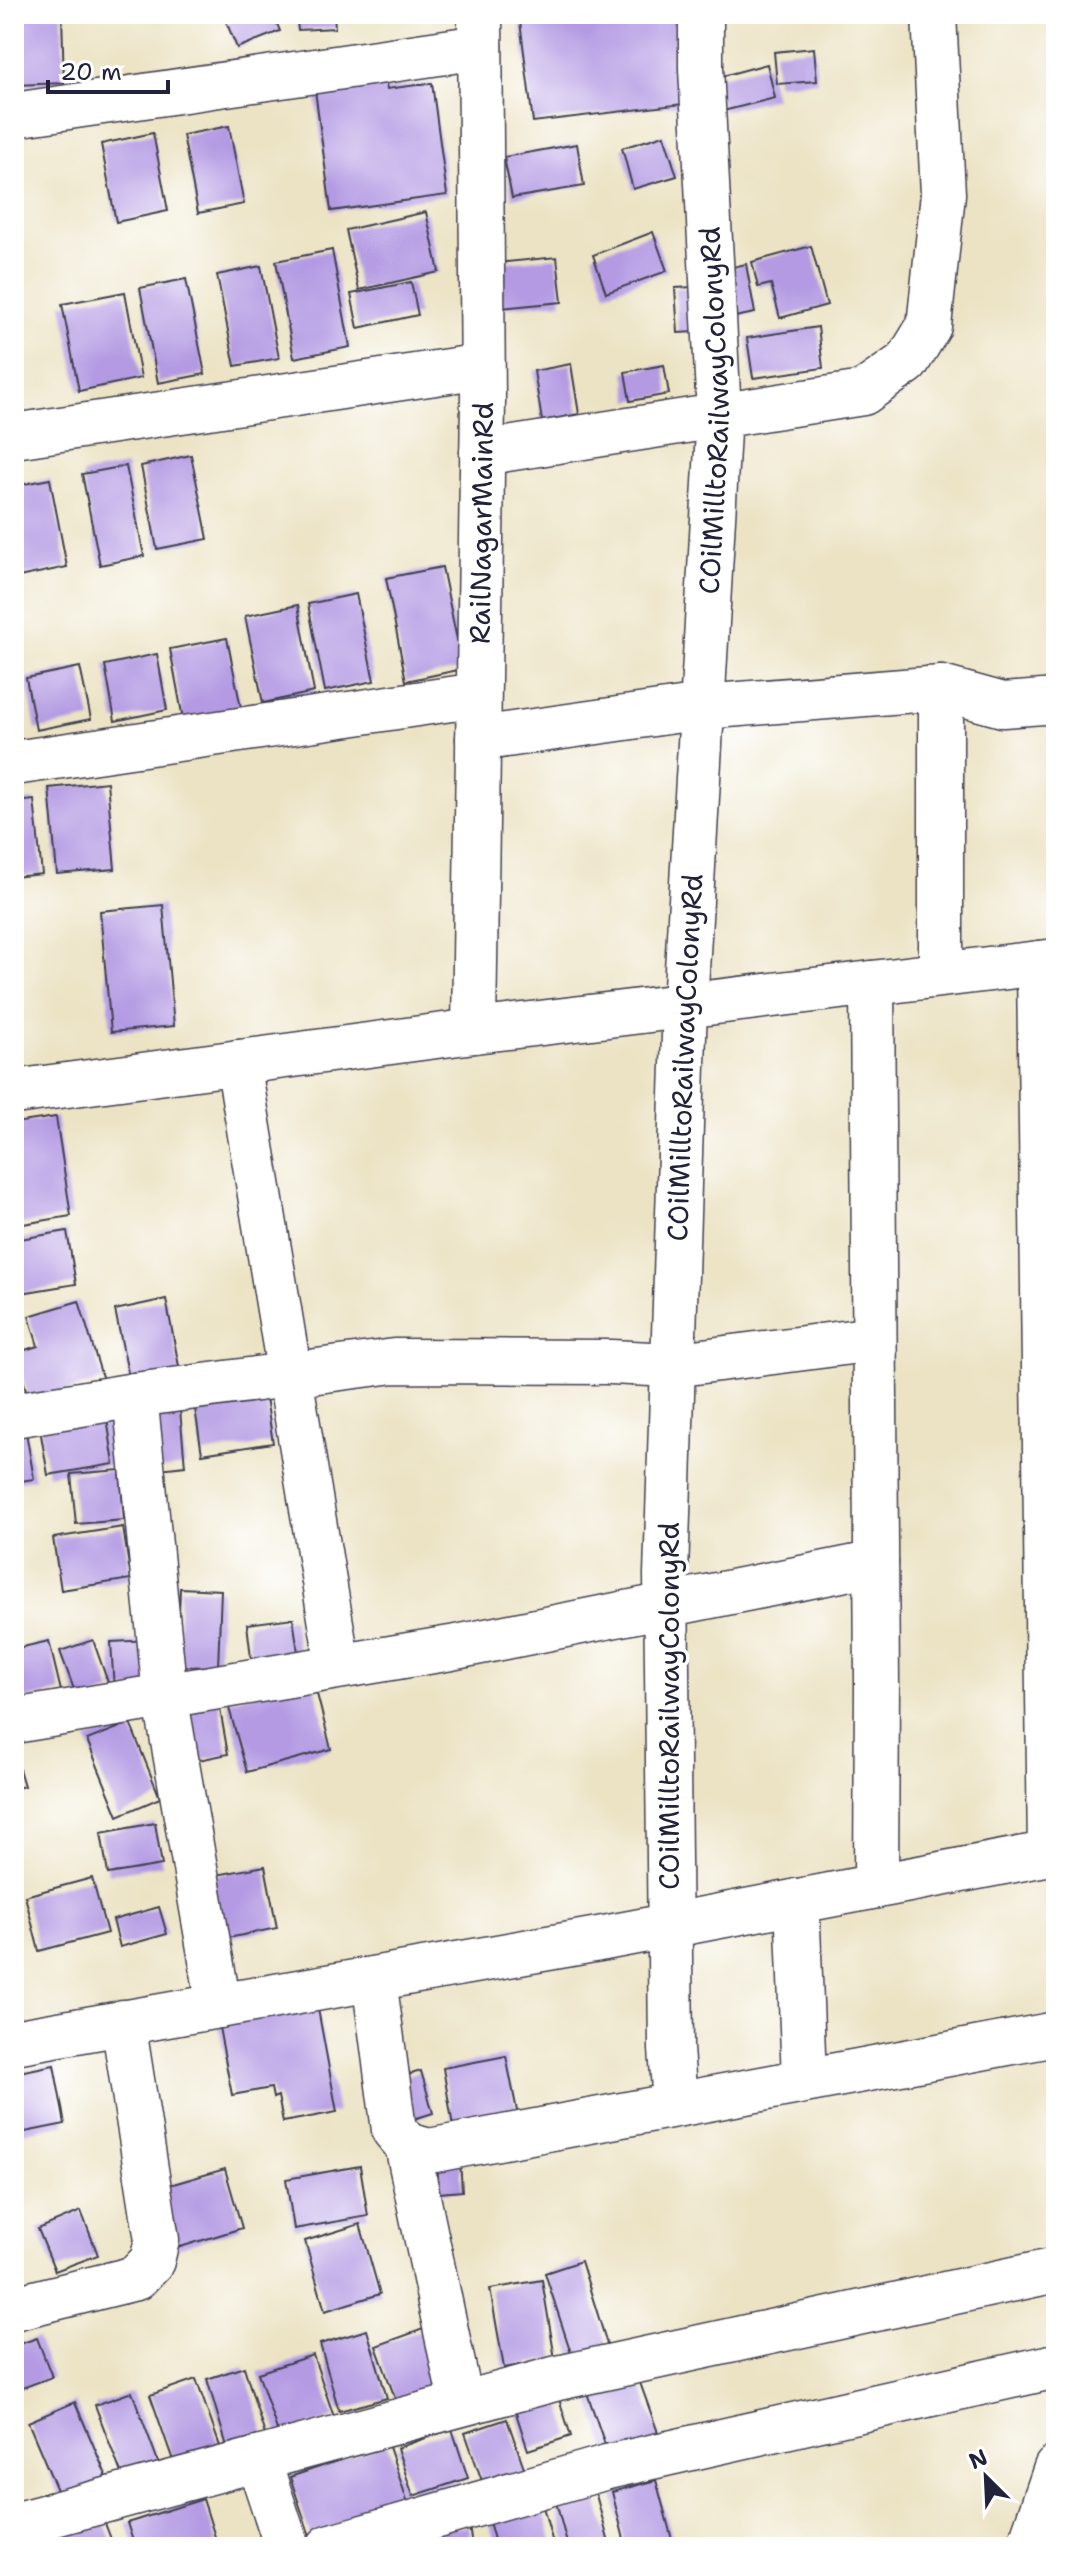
<svg xmlns="http://www.w3.org/2000/svg" width="1070" height="2561" font-family="'Shantell Sans',sans-serif">
	<style>
		.building { fill: #b39ae3 }
		.lines { fill: none; stroke-linecap: round; stroke-linejoin: round }
		.street-casing { stroke: #403f50; stroke-width: 47 }
		.street { stroke: #fff; stroke-width: 44 }
		.labels { text-anchor: middle; stroke-width: 7; stroke-linejoin: round; paint-order: stroke }
		.street-label { font-size: 28px; fill: #22223b; stroke: #fff }
	</style>
	<rect width="100%" height="100%" fill="#fff"/>
	<filter id="ink" filterUnits="userSpaceOnUse"><feTurbulence type="fractalNoise" baseFrequency=".0125" numOctaves="2"/><feDisplacementMap in="SourceGraphic" scale="16" xChannelSelector="R" yChannelSelector="G"/><feConvolveMatrix kernelMatrix="1 2 1 2 8 2 1 2 1" color-interpolation-filters="sRGB"/></filter>
	<filter id="wash" filterUnits="userSpaceOnUse"><feTurbulence type="fractalNoise" baseFrequency=".006" numOctaves="4" result="noise"/><feDisplacementMap in="SourceGraphic" scale="32" xChannelSelector="R" yChannelSelector="G"/><feGaussianBlur stdDeviation="1.8" result="paint"/><feColorMatrix in="noise" values="0 0 0 0 0 0 0 0 0 0 0 0 0 0 0 0 0 1.4 0 .05"/><feComposite in="paint" operator="in"/></filter>
	<g filter="url(#wash)">
		<rect width="100%" height="100%" fill="#ece3c4"/>
		<g id="blocks">
			<!-- building -->
			<g class="building">
				<path d="M 14,14 L 62,14 L 64,83 L 16,85 Z"/>
				<path d="M 223,14 L 273,14 L 280,31 L 237,48 Z"/>
				<path d="M 296,14 L 334,14 L 335,28 L 298,30 Z"/>
				<path d="M 519,14 L 610,14 L 612,27 L 682,18 L 692,103 L 533,122 Z"/>
				<path d="M 814,48 L 817,81 L 777,84 L 774,52 Z"/>
				<path d="M 767,64 L 775,98 L 723,111 L 715,78 Z"/>
				<path d="M 385,80 L 387,89 L 432,83 L 447,195 L 331,211 L 315,90 Z"/>
				<path d="M 229,126 L 244,204 L 198,213 L 183,135 Z"/>
				<path d="M 153,133 L 168,211 L 116,222 L 101,144 Z"/>
				<path d="M 664,135 L 677,176 L 633,189 L 622,148 Z"/>
				<path d="M 577,144 L 584,186 L 512,198 L 504,157 Z"/>
				<path d="M 426,212 L 439,272 L 359,290 L 346,230 Z"/>
				<path d="M 653,232 L 667,271 L 606,293 L 593,255 Z"/>
				<path d="M 811,246 L 827,305 L 780,318 L 771,284 L 758,287 L 752,262 Z"/>
				<path d="M 332,250 L 350,347 L 294,358 L 276,261 Z"/>
				<path d="M 557,257 L 562,302 L 500,308 L 496,263 Z"/>
				<path d="M 746,264 L 755,313 L 725,319 L 716,271 Z"/>
				<path d="M 261,266 L 279,358 L 235,366 L 217,275 Z"/>
				<path d="M 186,279 L 205,374 L 158,383 L 140,288 Z"/>
				<path d="M 411,282 L 418,315 L 358,328 L 351,294 Z"/>
				<path d="M 693,287 L 695,332 L 678,333 L 675,288 Z"/>
				<path d="M 125,292 L 141,378 L 79,391 L 62,304 Z"/>
				<path d="M 818,327 L 823,368 L 753,378 L 747,338 Z"/>
				<path d="M 571,364 L 579,414 L 542,421 L 534,371 Z"/>
				<path d="M 664,365 L 669,394 L 630,401 L 625,372 Z"/>
				<path d="M 191,455 L 208,539 L 157,549 L 141,466 Z"/>
				<path d="M 126,466 L 144,556 L 100,565 L 82,474 Z"/>
				<path d="M 50,479 L 67,567 L 14,578 L 14,486 Z"/>
				<path d="M 442,567 L 463,669 L 406,681 L 386,578 Z"/>
				<path d="M 356,594 L 374,681 L 325,691 L 308,604 Z"/>
				<path d="M 298,605 L 314,692 L 263,703 L 245,616 Z"/>
				<path d="M 227,638 L 241,708 L 183,719 L 170,649 Z"/>
				<path d="M 157,654 L 167,710 L 115,721 L 105,665 Z"/>
				<path d="M 80,667 L 91,719 L 36,730 L 26,678 Z"/>
				<path d="M 107,782 L 115,869 L 57,874 L 49,788 Z"/>
				<path d="M 34,800 L 42,874 L 14,877 L 14,802 Z"/>
				<path d="M 163,905 L 174,1026 L 111,1032 L 100,911 Z"/>
				<path d="M 56,1117 L 71,1216 L 17,1225 L 14,1205 L 14,1123 Z"/>
				<path d="M 67,1231 L 76,1284 L 15,1294 L 14,1240 Z"/>
				<path d="M 166,1299 L 182,1382 L 132,1392 L 115,1310 Z"/>
				<path d="M 79,1301 L 103,1380 L 30,1403 L 15,1353 L 38,1346 L 29,1316 Z"/>
				<path d="M 265,1391 L 273,1443 L 202,1454 L 194,1402 Z"/>
				<path d="M 179,1399 L 185,1466 L 151,1470 L 145,1402 Z"/>
				<path d="M 107,1418 L 114,1464 L 48,1475 L 40,1429 Z"/>
				<path d="M 26,1432 L 34,1479 L 14,1482 L 14,1434 Z"/>
				<path d="M 120,1470 L 124,1520 L 76,1524 L 71,1474 Z"/>
				<path d="M 123,1527 L 131,1579 L 61,1590 L 53,1538 Z"/>
				<path d="M 180,1588 L 221,1590 L 218,1667 L 177,1666 Z"/>
				<path d="M 293,1618 L 299,1659 L 252,1666 L 247,1624 Z"/>
				<path d="M 93,1640 L 111,1691 L 79,1703 L 60,1651 Z"/>
				<path d="M 151,1640 L 154,1687 L 114,1690 L 111,1642 Z"/>
				<path d="M 49,1641 L 61,1691 L 14,1702 L 14,1649 Z"/>
				<path d="M 313,1678 L 331,1749 L 247,1772 L 227,1701 Z"/>
				<path d="M 218,1698 L 228,1754 L 184,1763 L 174,1706 Z"/>
				<path d="M 130,1723 L 160,1798 L 118,1816 L 87,1740 Z"/>
				<path d="M 14,1752 L 24,1786 L 14,1789 Z"/>
				<path d="M 155,1823 L 162,1865 L 108,1874 L 101,1833 Z"/>
				<path d="M 265,1866 L 277,1928 L 223,1939 L 211,1876 Z"/>
				<path d="M 92,1878 L 107,1933 L 39,1951 L 25,1896 Z"/>
				<path d="M 159,1907 L 167,1934 L 120,1947 L 113,1920 Z"/>
				<path d="M 316,1998 L 337,2112 L 283,2122 L 278,2096 L 273,2098 L 271,2088 L 232,2095 L 217,2017 Z"/>
				<path d="M 506,2056 L 520,2126 L 455,2138 L 443,2068 Z"/>
				<path d="M 54,2065 L 65,2124 L 15,2134 L 14,2073 Z"/>
				<path d="M 421,2071 L 433,2113 L 404,2122 L 391,2080 Z"/>
				<path d="M 460,2159 L 462,2191 L 439,2193 L 437,2160 Z"/>
				<path d="M 360,2166 L 368,2216 L 294,2229 L 286,2179 Z"/>
				<path d="M 225,2169 L 242,2228 L 174,2249 L 156,2189 Z"/>
				<path d="M 81,2211 L 98,2255 L 55,2271 L 38,2229 Z"/>
				<path d="M 360,2224 L 380,2294 L 325,2311 L 305,2241 Z"/>
				<path d="M 581,2261 L 608,2347 L 573,2359 L 545,2273 Z"/>
				<path d="M 542,2280 L 555,2359 L 504,2368 L 490,2289 Z"/>
				<path d="M 426,2328 L 448,2391 L 399,2409 L 376,2346 Z"/>
				<path d="M 367,2330 L 387,2398 L 339,2411 L 320,2344 Z"/>
				<path d="M 37,2338 L 52,2377 L 14,2391 L 14,2346 Z"/>
				<path d="M 313,2355 L 334,2417 L 279,2436 L 258,2373 Z"/>
				<path d="M 634,2366 L 661,2441 L 610,2459 L 584,2384 Z"/>
				<path d="M 244,2367 L 266,2438 L 228,2450 L 207,2379 Z"/>
				<path d="M 196,2379 L 222,2452 L 176,2469 L 150,2395 Z"/>
				<path d="M 132,2392 L 162,2472 L 126,2486 L 95,2405 Z"/>
				<path d="M 557,2393 L 571,2436 L 528,2450 L 514,2407 Z"/>
				<path d="M 75,2402 L 109,2482 L 62,2502 L 28,2422 Z"/>
				<path d="M 507,2419 L 529,2482 L 487,2495 L 465,2433 Z"/>
				<path d="M 452,2429 L 468,2478 L 413,2496 L 397,2448 Z"/>
				<path d="M 388,2444 L 408,2503 L 310,2536 L 290,2477 Z"/>
				<path d="M 656,2480 L 674,2547 L 626,2547 L 612,2492 Z"/>
				<path d="M 595,2491 L 610,2547 L 568,2547 L 556,2502 Z"/>
				<path d="M 203,2499 L 217,2543 L 205,2547 L 135,2547 L 127,2523 Z"/>
				<path d="M 542,2503 L 554,2547 L 496,2547 L 488,2518 Z"/>
				<path d="M 103,2518 L 114,2547 L 67,2547 L 62,2533 Z"/>
				<path d="M 469,2525 L 472,2547 L 426,2547 L 424,2531 Z"/>
			</g>
		</g>
	</g>
	<g filter="url(#ink)">
		<use href="#blocks" fill-opacity="0" stroke="#403f50" stroke-width="2"/>
		<g class="lines">
			<!-- street casing -->
			<g class="street-casing">
				<g id="street">
					<path d="M 14,115 L 480,47"/>
					<path d="M 14,436 L 482,366"/>
					<path d="M 482,453 L 863,393 L 907,362 L 929,326 L 943,194 L 934,14"/>
					<path d="M 478,739 L 702,707 L 941,688"/>
					<path d="M 14,763 L 478,695"/>
					<path d="M 1039,963 L 1050,1853"/>
					<path d="M 941,974 L 941,688 L 1003,705 L 1056,701"/>
					<path d="M 872,983 L 877,1683 L 876,1886"/>
					<path id="s1" d="M 474,1031 L 483,401 L 480,14"/>
					<path d="M 238,1062 L 338,1666"/>
					<path d="M 14,1092 L 474,1031 L 1056,961"/>
					<path d="M 135,1395 L 165,1695 L 219,2006"/>
					<path d="M 14,1415 L 135,1395 L 394,1361 L 611,1362 L 672,1365 L 874,1339"/>
					<path d="M 14,1721 L 451,1648 L 876,1563"/>
					<path d="M 797,1901 L 804,2079"/>
					<path d="M 374,1979 L 394,2130 L 407,2145 L 429,2151 L 1056,2034"/>
					<path d="M 14,2042 L 599,1939 L 1056,1852"/>
					<path id="s2" d="M 675,2103 L 671,2049 L 666,1574 L 685,1005 L 719,414 L 701,68 L 701,14"/>
					<path d="M 407,2145 L 461,2402 L 458,2404"/>
					<path d="M 14,2308 L 136,2278 L 152,2261 L 157,2240 L 123,2022"/>
					<path d="M 258,2459 L 287,2547"/>
					<path d="M 14,2525 L 558,2378 L 1056,2270"/>
					<path d="M 329,2547 L 607,2467 L 1056,2366"/>
					<path d="M 1029,2547 L 1056,2468"/>
				</g>
			</g>
			<!-- street -->
			<use href="#street" class="street"/>
		</g>
	</g>
	<g class="labels">
		<!-- street labels -->
		<g class="street-label">
			<text dy="10" stroke="none"><textPath href="#s2" startOffset="1694">COilMilltoRailwayColonyRd</textPath></text>
			<text dy="10" stroke="none"><textPath href="#s1" startOffset="508">RailNagarMainRd</textPath></text>
			<text dy="10" stroke="none"><textPath href="#s2" startOffset="1046">COilMilltoRailwayColonyRd</textPath></text>
			<text transform="translate(669 1706) rotate(-90)" y="10">COilMilltoRailwayColonyRd</text>
		</g>
	</g>
	<!-- margin -->
	<rect width="1070" height="2561" fill="none" stroke="#fff" stroke-width="48"/>
	<!-- north arrow -->
	<g transform="translate(986 2477) rotate(336)" stroke="#ffffff" stroke-width="6" paint-order="stroke">
	<path d="M0-6L14 30L0 20L-14 30Z" fill="#22223b"/>
	<text y="-12" font-size="22" font-weight="bold" text-anchor="middle" fill="#22223b">N</text>
	</g>
	<!-- scale -->
	<path d="M48 80v12h120v-12" fill="none" stroke="#22223b" stroke-width="4"/>
	<text x="60" y="80" font-size="24" fill="#22223b" stroke="#ffffff" stroke-width="6" paint-order="stroke">20 m</text>
</svg>
